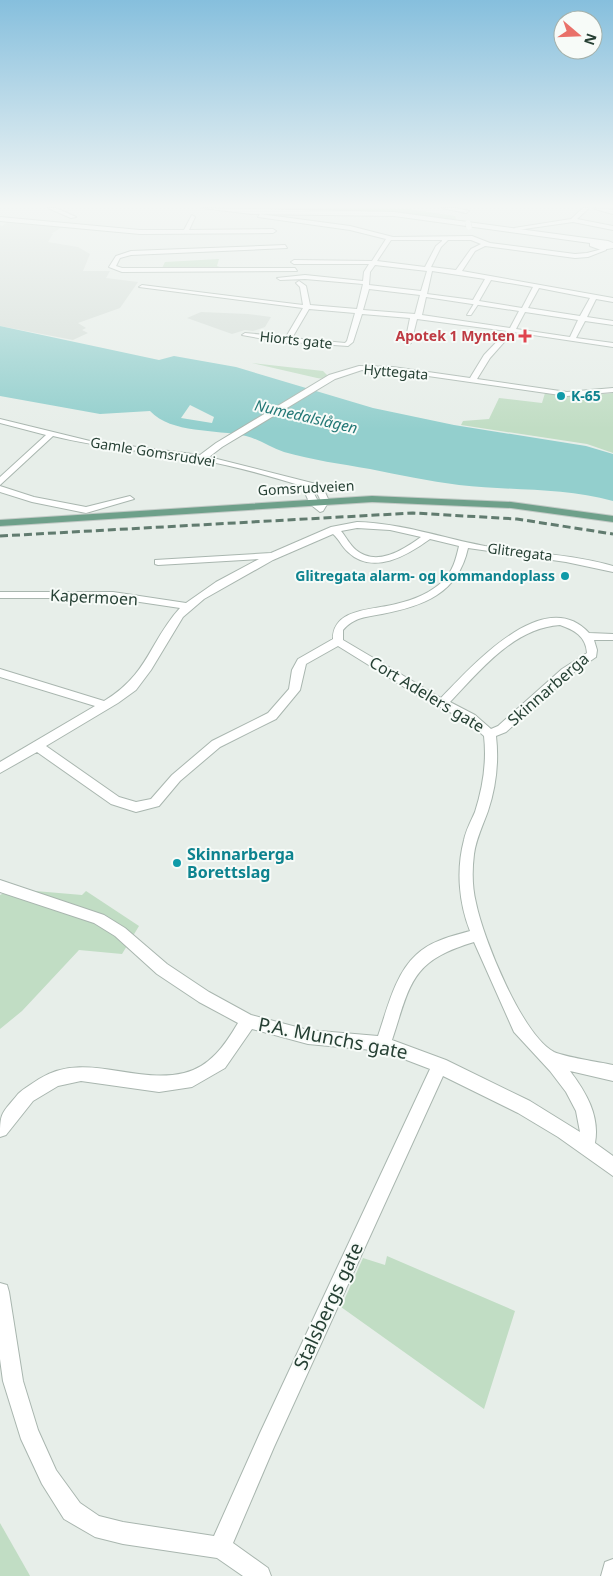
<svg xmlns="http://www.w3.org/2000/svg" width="613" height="1576" font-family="'Noto Sans',sans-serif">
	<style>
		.built { fill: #d5ded8 }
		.green { fill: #c1ddc4 }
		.water { fill: #93cfcd; fill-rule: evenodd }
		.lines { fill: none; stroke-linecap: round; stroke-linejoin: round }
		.pedestrian-casing { stroke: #a9b6af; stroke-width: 2 }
		.minor-casing { stroke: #a9b6af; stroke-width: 2 }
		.tertiary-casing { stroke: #a9b6af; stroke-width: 2 }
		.primary-casing { stroke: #c2cac6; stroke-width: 2 }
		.pedestrian { fill: #fff; fill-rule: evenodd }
		.minor { fill: #fff; fill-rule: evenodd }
		.tertiary { fill: #fff; fill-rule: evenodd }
		.primary { fill: #6ea08a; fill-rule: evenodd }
		.rail { stroke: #617b6f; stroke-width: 3; stroke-dasharray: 8 4; stroke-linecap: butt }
		.minor-bridge-casing { stroke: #a9b6af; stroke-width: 6; stroke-linecap: butt }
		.minor-bridge { stroke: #fff; stroke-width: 5.5 }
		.health-dot { fill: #e0444e; stroke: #f7fbf8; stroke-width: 2 }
		.culture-dot { fill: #0f9aa8; stroke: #f7fbf8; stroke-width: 2 }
		.labels { text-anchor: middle; stroke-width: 4; stroke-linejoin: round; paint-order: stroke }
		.far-health-label { font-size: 14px; font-weight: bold; fill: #be3a42; stroke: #f7fbf8; text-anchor: end }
		.far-street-label { font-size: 14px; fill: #264034; stroke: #f7fbf8 }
		.far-culture-label { font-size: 14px; font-weight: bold; fill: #0d838f; stroke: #f7fbf8; text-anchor: start }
		.far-water-label { font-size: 15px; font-style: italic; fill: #237876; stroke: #f7fbf8 }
		.street-label { font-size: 16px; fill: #264034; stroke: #f7fbf8 }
		.culture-label { font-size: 16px; font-weight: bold; fill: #0d838f; stroke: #f7fbf8; text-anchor: start }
		.near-street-label { font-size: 19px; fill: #264034; stroke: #f7fbf8 }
	</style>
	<rect width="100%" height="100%" fill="#e7eee9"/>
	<!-- built -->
	<g class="built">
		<path d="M 9,221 L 62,227 L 51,234 L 53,234 L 48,242 L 78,247 L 90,254 L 83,271 L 110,271 L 106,278 L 138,282 L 120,308 L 78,323 L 86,328 L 82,330 L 88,333 L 73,340 L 0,326 L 0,225 L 2,226 Z"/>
		<path d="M 201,312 L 248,314 L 271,317 L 265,327 L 253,331 L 245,330 L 232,334 L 187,318 Z"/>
	</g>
	<!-- green -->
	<g class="green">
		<path d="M 274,208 L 408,209 L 455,216 L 456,220 L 462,221 L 375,212 Z"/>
		<path d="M 219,259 L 217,266 L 223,268 L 221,269 L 162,268 L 165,262 Z"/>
		<path d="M 252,363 L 323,371 L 328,376 L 324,379 L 317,378 Z"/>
		<path d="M 545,393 L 578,397 L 613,393 L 613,453 L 587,444 L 461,425 L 463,421 L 489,419 L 499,398 L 542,403 Z"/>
		<path d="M 12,889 L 82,895 L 86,891 L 139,926 L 122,954 L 79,950 L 22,1011 L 0,1029 L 0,895 Z"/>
		<path d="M 387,1256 L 515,1311 L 484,1409 L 341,1307 L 363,1258 L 385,1265 Z"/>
		<path d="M 0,1523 L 29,1574 L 30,1576 L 0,1576 Z"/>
	</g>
	<!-- water -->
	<path class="water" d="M 0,326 L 159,360 L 174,356 L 236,367 L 373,408 L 454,425 L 586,446 L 613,454 L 613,501 C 562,487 511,491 459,485 C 429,481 399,475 370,469 C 341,464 312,460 284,452 C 271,448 259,439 246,436 C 215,429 172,434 150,411 L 100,414 L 0,396 ZM 190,405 L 214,417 L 212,423 L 181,418 Z"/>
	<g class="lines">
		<!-- pedestrian casing -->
		<g class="pedestrian-casing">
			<path id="pedestrian" d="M 475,302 L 479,303 L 471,315 L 467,315 Z"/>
		</g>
		<!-- minor casing -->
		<g class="minor-casing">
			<g id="minor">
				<path d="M 48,208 L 56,208 L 76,217 L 71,218 Z"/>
				<path d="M 442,208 L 456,208 L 469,211 L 466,213 Z"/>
				<path d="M 583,208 L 589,208 L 577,219 L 613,226 L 613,230 L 573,222 L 517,230 L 514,228 L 571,219 Z"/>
				<path d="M 594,208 L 613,210 L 613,214 L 595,209 Z"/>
				<path d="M 260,214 L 350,226 L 393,237 L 472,236 L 490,243 L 575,254 L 587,253 L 606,248 L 606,250 L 588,257 L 575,258 L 485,246 L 475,251 L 462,271 L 613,298 L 613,302 L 596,299 L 587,317 L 613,321 L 613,325 L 585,321 L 576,338 L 613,343 L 613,347 L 513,332 L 490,358 L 477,379 L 567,392 L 613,388 L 613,392 L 567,396 L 393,371 L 362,370 L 335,379 L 222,447 L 209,457 L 316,484 L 324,490 L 329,501 L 323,511 L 320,512 L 310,504 L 302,486 C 269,476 235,466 201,460 C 152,452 102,448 53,436 L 0,485 L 0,477 L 46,435 L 0,423 L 0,419 L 90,441 L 200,455 L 216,443 L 329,375 L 359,366 L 393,367 L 470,378 L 484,355 L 507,331 L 417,319 L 411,343 L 408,345 L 405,343 L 410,318 L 362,314 L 353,342 L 348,346 L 290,342 L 287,343 L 242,335 L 245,333 L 286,337 L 303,308 L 139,287 L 142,285 L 303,305 L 300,287 L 296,283 L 299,281 L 306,286 L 310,305 L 357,309 L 363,284 L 305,279 L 280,280 L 277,278 L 305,275 L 363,281 L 364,272 L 369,264 L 294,264 L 291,262 L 294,260 L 372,261 L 386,239 L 350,230 L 258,217 ZM 391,240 L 442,240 L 442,241 L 436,246 L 425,267 L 377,261 ZM 448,240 L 471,240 L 481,244 L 471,249 L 456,270 L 431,267 L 441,247 ZM 375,265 L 427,271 L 421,291 L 369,285 L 370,272 ZM 432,271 L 485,279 L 473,300 L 427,294 ZM 491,280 L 533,287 L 522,308 L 479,301 ZM 539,288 L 590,298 L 580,316 L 528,308 ZM 369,289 L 420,295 L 415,314 L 363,310 ZM 426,297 L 519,311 L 510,328 L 422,315 ZM 309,309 L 355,313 L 347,341 L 345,343 L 292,338 ZM 525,312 L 578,320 L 570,337 L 516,329 ZM 312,490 L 317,493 L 321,501 L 319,503 Z"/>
				<path d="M 192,215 L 195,217 L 189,230 L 273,229 L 276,231 L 273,233 L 140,234 L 0,221 L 0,217 L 140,230 L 184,230 Z"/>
				<path d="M 285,245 L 287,248 L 131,255 L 120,258 L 116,266 L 122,268 L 295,268 L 297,271 L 122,272 L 109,267 L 116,256 L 131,251 Z"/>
				<path d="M 0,486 L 34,497 L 86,507 L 130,496 L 134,499 L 86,513 L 32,502 L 0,492 Z"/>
				<path d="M 357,522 C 401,523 442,538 485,546 C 528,553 571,554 613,566 L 613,572 L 566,562 L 468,548 C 458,594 423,606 382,614 C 367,617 354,617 343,630 L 343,640 L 441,698 C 471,667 544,584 589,633 L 613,634 L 613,640 L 594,640 L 597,650 L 596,657 L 570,675 L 506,732 L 496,736 C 499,762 496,787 488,811 C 483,825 476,839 474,854 C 472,870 472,887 476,903 C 483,938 522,1035 554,1052 C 565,1057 599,1062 613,1065 L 613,1081 L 570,1071 C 586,1092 600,1116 595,1143 L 613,1156 L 613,1176 L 558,1137 L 518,1113 L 443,1076 L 274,1447 L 233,1543 L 268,1568 L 271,1576 L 243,1576 L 217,1558 L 123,1544 L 95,1537 L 64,1519 L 42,1484 L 21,1439 L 3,1381 L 0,1359 L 0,1283 L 7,1285 L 9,1292 L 23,1381 L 38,1430 L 56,1470 L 80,1503 L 99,1516 L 123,1522 L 214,1536 L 260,1433 L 430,1069 L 383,1051 L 308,1044 L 252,1029 L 225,1068 L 192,1087 L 159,1092 L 81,1081 L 58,1086 L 33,1101 L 6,1135 L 0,1137 C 0,1111 2,1114 18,1094 C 24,1088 32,1084 39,1079 C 85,1050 134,1085 184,1073 C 210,1067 225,1045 238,1023 L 199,1002 L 157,974 L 115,936 L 94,923 L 0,892 L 0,880 L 104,915 L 125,928 L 167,964 L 209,992 L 251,1015 L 308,1030 L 378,1036 C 387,1010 395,974 416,955 C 430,941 452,936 470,931 C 459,903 456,870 464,840 C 466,830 471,821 475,812 C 483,787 487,762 484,736 L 467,721 L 417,695 L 338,646 L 306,664 L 300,690 L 276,719 L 220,747 L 180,781 L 159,806 L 136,812 L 111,804 L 37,752 L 0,773 L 0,762 L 95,706 L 0,677 L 0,669 L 104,701 C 149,674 149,642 180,608 L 113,598 L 0,598 L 0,592 L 113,592 L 186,603 L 216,582 L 259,559 L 158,565 L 155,564 L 155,560 L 271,553 L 331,527 ZM 357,528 L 390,530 L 421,537 C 403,550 377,567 356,550 C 350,545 346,537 341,531 ZM 333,534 C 339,539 342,547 348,552 C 373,576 408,555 430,539 L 459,546 C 456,559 453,571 443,581 C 431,593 413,600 396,604 C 373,610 333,608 333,639 L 298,659 L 292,670 L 289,689 L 268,713 L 212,741 L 172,775 L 151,799 L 136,802 L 119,797 L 46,746 L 118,703 L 136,690 L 151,670 L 183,617 L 204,599 L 273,560 ZM 560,625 C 574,630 586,636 587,653 L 562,669 L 498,726 L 491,729 L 475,715 L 450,702 C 480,670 514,628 560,625 ZM 474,942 L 514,1032 L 550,1071 L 566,1092 L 576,1111 L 580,1132 L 530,1101 L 446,1060 L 392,1040 C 411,982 411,961 474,942 Z"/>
				<path d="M 613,1559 L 613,1576 L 601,1576 L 605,1562 Z"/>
			</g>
		</g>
		<!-- tertiary casing -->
		<g class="tertiary-casing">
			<path id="tertiary" d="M 202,208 L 394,212 L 608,241 L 613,243 L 613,248 L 601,250 L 590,246 L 590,243 L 394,216 L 252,214 Z"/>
		</g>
		<!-- primary casing -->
		<g class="primary-casing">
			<path id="primary" d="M 372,496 L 511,502 L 613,516 L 613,522 L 511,508 L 372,502 L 0,526 L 0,520 Z"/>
		</g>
		<!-- pedestrian -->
		<use href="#pedestrian" class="pedestrian"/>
		<!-- minor -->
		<use href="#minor" class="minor"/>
		<!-- tertiary -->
		<use href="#tertiary" class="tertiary"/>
		<!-- primary -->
		<use href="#primary" class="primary"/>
		<!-- rail -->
		<path class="rail" d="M 0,536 L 413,513 L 517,519 L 613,534"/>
		<!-- minor-bridge casing -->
		<g class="minor-bridge-casing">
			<path id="minor-bridge" d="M 468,223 L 469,227"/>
		</g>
		<!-- minor-bridge -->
		<use href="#minor-bridge" class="minor-bridge"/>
	</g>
	<!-- sky -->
	<linearGradient id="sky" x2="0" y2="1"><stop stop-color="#86bfdd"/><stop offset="0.48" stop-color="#f4f7f5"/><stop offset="1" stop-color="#f4f7f5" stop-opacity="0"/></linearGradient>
	<rect width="613" height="429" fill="url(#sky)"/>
	<!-- markers -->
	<path class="health-dot" d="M522.5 328.5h5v5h5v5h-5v5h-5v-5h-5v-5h5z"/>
	<g class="culture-dot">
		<circle cx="561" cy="396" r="5"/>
		<circle cx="565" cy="576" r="5"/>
		<circle cx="177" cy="863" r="5"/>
	</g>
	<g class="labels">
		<!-- far-health labels -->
		<g class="far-health-label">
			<text x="515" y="341">Apotek 1 Mynten</text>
		</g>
		<!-- far-street labels -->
		<g class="far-street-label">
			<text transform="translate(296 340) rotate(6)" y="5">Hiorts gate</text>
			<text transform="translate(396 372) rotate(5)" y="5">Hyttegata</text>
			<text transform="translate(153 452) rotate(9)" y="5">Gamle Gomsrudvei</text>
			<text transform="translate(306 488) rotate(-3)" y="5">Gomsrudveien</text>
			<text transform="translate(520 552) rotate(7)" y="5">Glitregata</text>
		</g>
		<!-- far-culture labels -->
		<g class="far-culture-label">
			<text x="571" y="401">K-65</text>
			<text x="555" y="581" text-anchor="end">Glitregata alarm- og kommandoplass</text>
		</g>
		<!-- far-water labels -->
		<g class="far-water-label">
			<text transform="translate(306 417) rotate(13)" y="5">Numedalslågen</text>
		</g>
		<!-- street labels -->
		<g class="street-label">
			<text transform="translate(94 597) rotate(3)" y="6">Kapermoen</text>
			<text transform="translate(548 689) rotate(-41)" y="6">Skinnarberga</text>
			<text transform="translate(427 694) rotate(31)" y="6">Cort Adelers gate</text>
		</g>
		<!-- culture labels -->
		<g class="culture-label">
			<text x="187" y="860">Skinnarberga<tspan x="187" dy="18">Borettslag</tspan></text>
		</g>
		<!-- near-street labels -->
		<g class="near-street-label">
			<text transform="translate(333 1038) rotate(11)" y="7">P.A. Munchs gate</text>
			<text transform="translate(328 1306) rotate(-65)" y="7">Stalsbergs gate</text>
		</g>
	</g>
	<!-- north arrow -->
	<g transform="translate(578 35) rotate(109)"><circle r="24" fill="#f7fbf8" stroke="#a3b0aa"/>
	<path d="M0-4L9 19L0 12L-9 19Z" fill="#e9716a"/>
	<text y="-8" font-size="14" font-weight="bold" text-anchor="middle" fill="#264034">N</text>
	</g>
</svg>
